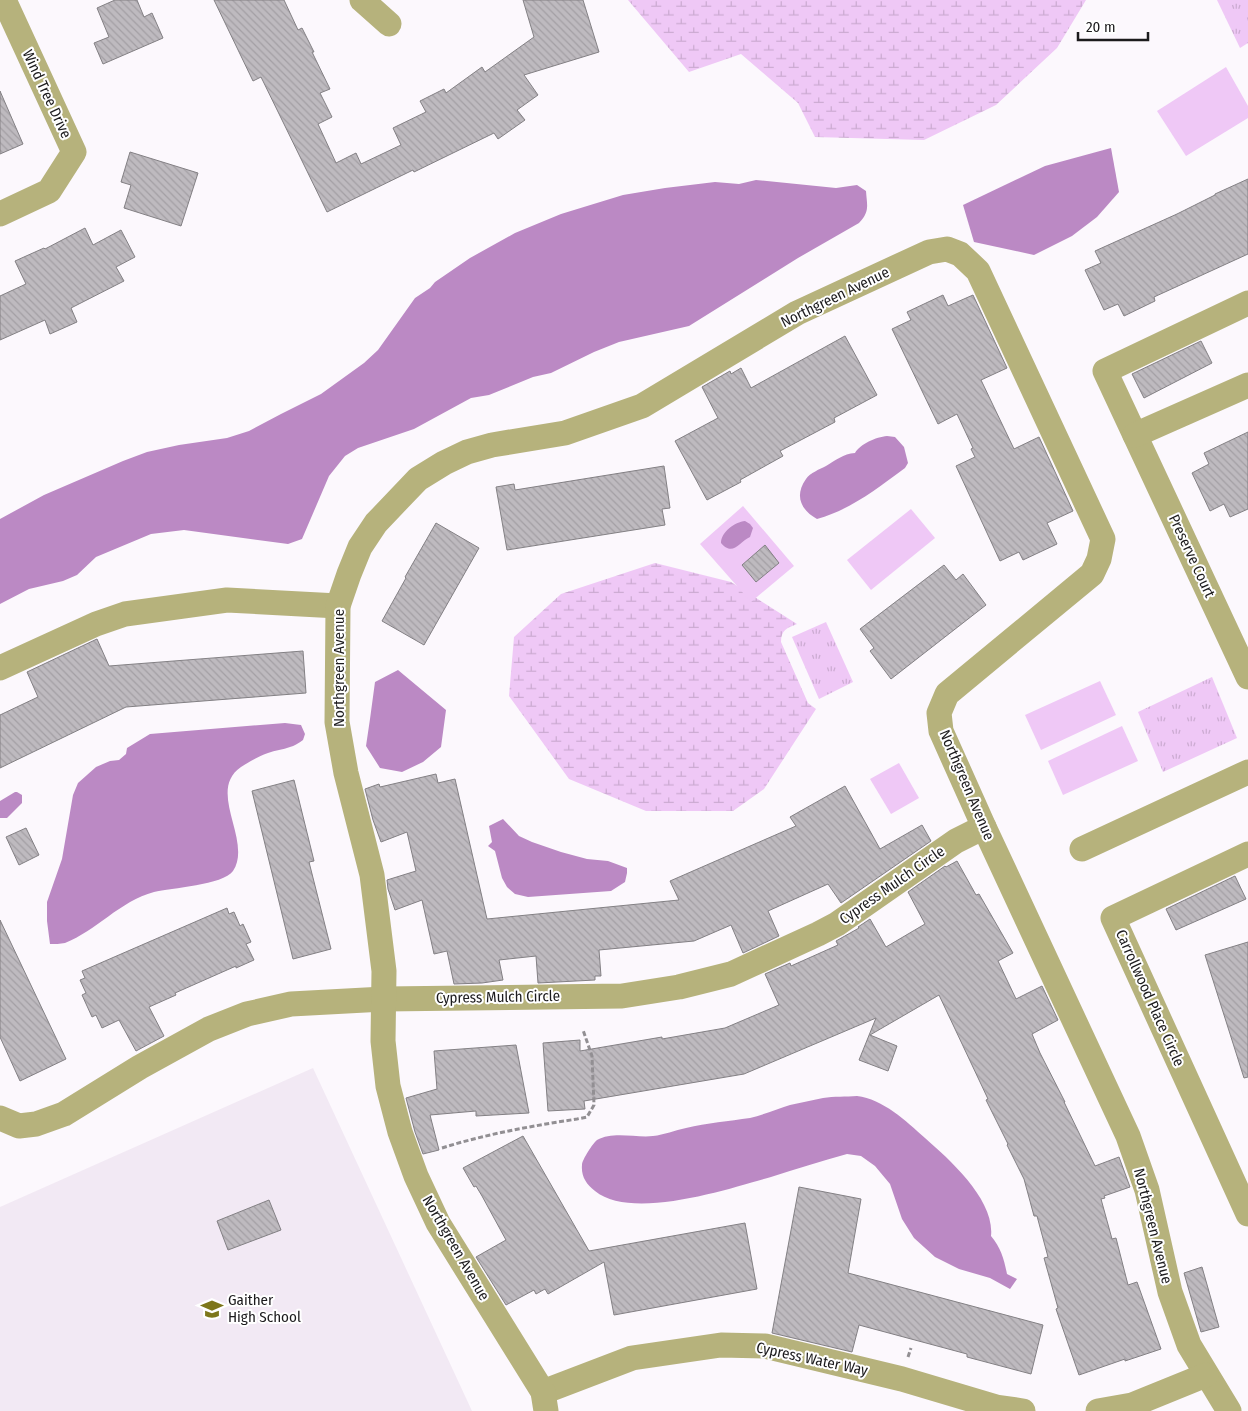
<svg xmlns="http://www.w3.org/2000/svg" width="1248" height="1411" font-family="'Fira Sans Condensed',sans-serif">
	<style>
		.built { fill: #f2e9f4 }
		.grass { fill: url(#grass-tufts) }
		.wetland { fill: url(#wetland-marsh) }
		.garden { fill: #efc8f6 }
		.water { fill: #bb89c4 }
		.building { fill: url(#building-back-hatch); stroke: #838084 }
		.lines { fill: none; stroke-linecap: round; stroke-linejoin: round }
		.path { stroke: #928f93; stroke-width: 3; stroke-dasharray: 5 2.5; stroke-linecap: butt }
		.minor { stroke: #b6b27c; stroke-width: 25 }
		.labels { text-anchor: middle; stroke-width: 4; stroke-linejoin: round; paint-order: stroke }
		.street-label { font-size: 15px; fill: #1c1b1d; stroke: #fff }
		.poi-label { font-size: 15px; fill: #1c1b1d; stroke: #fff; text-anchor: start }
	</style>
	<defs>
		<pattern id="grass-tufts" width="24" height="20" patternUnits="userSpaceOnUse" patternTransform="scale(1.25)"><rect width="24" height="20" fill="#efc8f6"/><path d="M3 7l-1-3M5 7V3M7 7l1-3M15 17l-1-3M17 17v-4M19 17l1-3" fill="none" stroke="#ccabd2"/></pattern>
		<pattern id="wetland-marsh" width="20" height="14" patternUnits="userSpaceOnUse" patternTransform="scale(1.25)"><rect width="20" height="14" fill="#efc8f6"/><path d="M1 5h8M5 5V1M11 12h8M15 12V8" fill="none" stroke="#ccabd2"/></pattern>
		<pattern id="building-back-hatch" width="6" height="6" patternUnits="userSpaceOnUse" patternTransform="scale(1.25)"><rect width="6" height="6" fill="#bebabf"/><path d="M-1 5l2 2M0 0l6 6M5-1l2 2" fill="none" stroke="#a39fa4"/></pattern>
	</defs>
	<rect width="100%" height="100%" fill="#fcf8fd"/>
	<!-- built -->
	<path class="built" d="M 313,1068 L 472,1411 L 0,1411 L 0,1207 Z"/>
	<!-- grass -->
	<g class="grass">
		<path d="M 1217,0 L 1248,0 L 1248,43 L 1240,48 Z"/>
		<path d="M 826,622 L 853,682 L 819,699 L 792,637 Z"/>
		<path d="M 1212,677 L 1237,738 L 1163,772 L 1138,712 Z"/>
	</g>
	<!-- wetland -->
	<g class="wetland">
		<path d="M 628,0 L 1086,0 L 1057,48 L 996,105 L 924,140 L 815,137 L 798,103 L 741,54 L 689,72 Z"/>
		<path d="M 655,563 L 731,582 L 797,624 C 787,628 781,630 781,642 L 808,703 L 816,709 L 764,789 L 733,811 L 646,811 L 569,779 L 509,696 L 514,637 L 561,594 Z"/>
	</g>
	<!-- garden -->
	<g class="garden">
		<path d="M 1226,67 L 1248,106 L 1248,118 L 1186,156 L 1157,111 Z"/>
		<path d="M 743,506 L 794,566 L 751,602 L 700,544 Z"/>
		<path d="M 911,509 L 935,538 L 871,590 L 847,560 Z"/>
		<path d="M 1100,681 L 1116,715 L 1041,750 L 1025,715 Z"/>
		<path d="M 1122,726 L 1138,761 L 1063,795 L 1048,761 Z"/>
		<path d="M 899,763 L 919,798 L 891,814 L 870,779 Z"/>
	</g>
	<!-- water -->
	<g class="water">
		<path d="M 1111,148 L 1119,192 L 1097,217 L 1072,236 L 1034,255 L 974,242 L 963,205 L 1045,166 Z"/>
		<path d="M 756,180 L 836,188 L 857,185 L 866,191 C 867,206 870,211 859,223 L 798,258 L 689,326 L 619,342 L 594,352 L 551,373 L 533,377 L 489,395 L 471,398 L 414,429 L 358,448 L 345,456 L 329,476 L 302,539 L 288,544 L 184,530 L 151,534 L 96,557 L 77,575 L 63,581 L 29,589 L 0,604 L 0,519 L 44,495 L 123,461 L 147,452 L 179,445 L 227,438 L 249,431 L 281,414 L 321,394 L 364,363 L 378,350 L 415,298 L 430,288 L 435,282 L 470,258 L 515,233 L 561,214 L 623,195 L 665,188 L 715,182 L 739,184 Z"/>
		<path d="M 887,436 L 895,437 L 904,447 L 908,463 L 905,468 C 876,489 852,509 817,519 C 801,510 794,496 806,479 C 810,473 820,469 826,466 C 836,460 843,454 855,453 C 860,444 876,437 887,436 Z"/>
		<path d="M 745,521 L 750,524 L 753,528 L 750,537 C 739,542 733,557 721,543 C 721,532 735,522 745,521 Z"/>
		<path d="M 398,670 L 446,710 L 441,747 L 423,762 L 402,772 L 380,768 L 366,746 L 370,719 L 375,682 Z"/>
		<path d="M 285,723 L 301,725 L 305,734 L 303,740 C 299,743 294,746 290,747 C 283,750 275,750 268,753 C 259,756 249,762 241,767 C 206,791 253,841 233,871 C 223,885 171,888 154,892 C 120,901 96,931 65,943 C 60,944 55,944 50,944 L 47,921 L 47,902 L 62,859 L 73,795 L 78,783 L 96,767 L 110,761 L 119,760 L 126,754 L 127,748 L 150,734 Z"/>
		<path d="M 15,792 L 17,792 L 22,795 L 22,803 L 7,818 L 0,818 L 0,801 Z"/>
		<path d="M 503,819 L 519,836 L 532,842 L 561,852 L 587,859 L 608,861 L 627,868 L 627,873 L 625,882 L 611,891 L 528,897 L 515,894 L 507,887 L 502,878 L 495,851 L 488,846 L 492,842 L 489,826 Z"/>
		<path d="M 857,1096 C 883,1099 906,1121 925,1138 C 950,1160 995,1200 991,1236 C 1001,1248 1004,1259 1007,1274 L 1017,1279 L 1010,1289 L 990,1278 L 959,1269 L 935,1257 L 914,1238 L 902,1219 L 890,1184 L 875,1166 L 861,1156 L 847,1154 C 821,1161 796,1169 771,1177 C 728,1189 632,1221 595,1191 C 586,1184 581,1176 582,1165 C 582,1160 593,1143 597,1140 C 613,1131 636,1138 653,1136 C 664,1135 675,1130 686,1128 C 707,1123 729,1121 750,1118 C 763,1115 777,1109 790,1105 C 801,1103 812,1100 823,1098 C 834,1096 846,1097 857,1096 Z"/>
	</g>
	<!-- building -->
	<g class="building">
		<path d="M 115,0 L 137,0 L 144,17 L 152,13 L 163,38 L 103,64 L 94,43 L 109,37 L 97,8 Z"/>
		<path d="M 214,0 L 284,0 L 298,30 L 302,28 L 314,52 L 312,52 L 330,89 L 320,93 L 332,117 L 318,124 L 336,163 L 356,153 L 361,164 L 401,145 L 393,128 L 426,112 L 420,101 L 444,89 L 446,93 L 482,67 L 485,72 L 534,37 L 523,0 L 583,0 L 599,52 L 524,75 L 538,95 L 517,110 L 525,120 L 498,139 L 494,133 L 414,172 L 413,170 L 327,212 L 261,77 L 253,81 Z"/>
		<path d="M 0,91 L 23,144 L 0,154 Z"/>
		<path d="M 130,152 L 198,173 L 181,226 L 124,208 L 131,185 L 121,182 Z"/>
		<path d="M 1248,179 L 1248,254 L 1154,297 L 1155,301 L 1124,316 L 1118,304 L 1104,310 L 1085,270 L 1101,263 L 1095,251 L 1177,214 L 1215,195 L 1215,194 Z"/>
		<path d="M 85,228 L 93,245 L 121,230 L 135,257 L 116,267 L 124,281 L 71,308 L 77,322 L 50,334 L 45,320 L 0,340 L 0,296 L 26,284 L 15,261 L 44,248 L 45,249 Z"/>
		<path d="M 943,295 L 948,306 L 973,295 L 1007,368 L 981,380 L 1014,449 L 1039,437 L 1073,511 L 1047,523 L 1057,544 L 1023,560 L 1019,552 L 1000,561 L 956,466 L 975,457 L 971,449 L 973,448 L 957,414 L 938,424 L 892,329 L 911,320 L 907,312 Z"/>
		<path d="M 845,336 L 877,395 L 834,418 L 835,422 L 780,451 L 783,456 L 740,480 L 741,482 L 707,500 L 675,441 L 718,418 L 702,387 L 730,371 L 731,374 L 741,368 L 751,388 Z"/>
		<path d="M 1201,341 L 1212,363 L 1144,398 L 1132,374 Z"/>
		<path d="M 1248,432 L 1248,509 L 1230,517 L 1224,504 L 1210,511 L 1192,473 L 1209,464 L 1204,453 Z"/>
		<path d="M 664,466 L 670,508 L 662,509 L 665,525 L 507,550 L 496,487 L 514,484 L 515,490 Z"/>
		<path d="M 436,523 L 479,548 L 424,645 L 382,621 L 406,578 L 405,577 Z"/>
		<path d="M 765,545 L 779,563 L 756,582 L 742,565 Z"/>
		<path d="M 944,565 L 956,580 L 963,574 L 986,605 L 891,679 L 870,651 L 874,648 L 860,629 Z"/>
		<path d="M 97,639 L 109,666 L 303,651 L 306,693 L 126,707 L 0,768 L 0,715 L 38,697 L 27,672 Z"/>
		<path d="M 436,774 L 438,783 L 455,779 L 487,919 L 679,900 L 670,881 L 796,826 L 790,817 L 845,786 L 880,849 L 922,825 L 931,841 L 841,903 L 828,884 L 768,911 L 779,936 L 743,953 L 731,925 L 694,941 L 599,950 L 601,976 L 595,976 L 595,980 L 538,983 L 536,956 L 499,960 L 503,980 L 482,983 L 454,984 L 447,951 L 434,954 L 422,900 L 395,910 L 388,889 L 387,880 L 416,871 L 407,832 L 381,842 L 373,820 L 365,789 L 379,784 L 380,787 Z"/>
		<path d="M 294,780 L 314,861 L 309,862 L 331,949 L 293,959 L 252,791 Z"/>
		<path d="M 26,828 L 39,855 L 19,865 L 6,837 Z"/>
		<path d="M 957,861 L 976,895 L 979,894 L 1013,953 L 998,961 L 1016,999 L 1042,986 L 1058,1020 L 1032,1034 L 1040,1053 L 1065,1102 L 1064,1102 L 1095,1166 L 1119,1157 L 1130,1187 L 1104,1196 L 1105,1198 L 1101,1199 L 1112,1239 L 1116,1238 L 1128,1285 L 1137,1282 L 1161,1349 L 1125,1361 L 1125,1359 L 1079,1375 L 1056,1309 L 1058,1308 L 1044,1258 L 1048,1257 L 1037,1216 L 1034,1216 L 1024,1179 L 1007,1145 L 1008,1144 L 986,1100 L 988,1099 L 939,995 L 870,1035 L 897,1046 L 888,1071 L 859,1060 L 876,1018 L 744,1074 L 584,1101 L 585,1109 L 548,1111 L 543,1043 L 580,1040 L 580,1051 L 662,1037 L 662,1039 L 725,1028 L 779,1005 L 765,974 L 790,963 L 791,966 L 838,945 L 836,941 L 859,928 L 858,927 L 870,919 L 886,947 L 925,924 L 908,892 L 945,866 L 946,867 Z"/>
		<path d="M 1235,876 L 1246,899 L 1176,930 L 1166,909 Z"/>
		<path d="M 227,908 L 229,914 L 234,912 L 240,926 L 243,924 L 251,942 L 246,944 L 254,960 L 236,968 L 236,966 L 175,993 L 176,995 L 149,1007 L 164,1036 L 136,1051 L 119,1020 L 102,1028 L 96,1015 L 92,1017 L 82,995 L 86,993 L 80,980 L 85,978 L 82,971 Z"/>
		<path d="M 0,920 L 66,1059 L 20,1081 L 0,1037 Z"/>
		<path d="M 1248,942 L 1248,1077 L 1244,1078 L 1205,955 Z"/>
		<path d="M 516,1045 L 529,1113 L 476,1116 L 476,1111 L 430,1115 L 439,1150 L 423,1154 L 415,1132 L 406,1098 L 437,1089 L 434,1051 Z"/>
		<path d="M 523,1136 L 589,1251 L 745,1223 L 757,1289 L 614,1315 L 604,1262 L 548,1294 L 545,1289 L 536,1294 L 534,1290 L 506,1305 L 476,1257 L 506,1240 L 482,1196 L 476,1186 L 474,1187 L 463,1168 Z"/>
		<path d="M 799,1187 L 861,1199 L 848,1273 L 1043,1325 L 1031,1374 L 967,1357 L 967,1354 L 859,1325 L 852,1352 L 772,1333 Z"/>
		<path d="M 269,1200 L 281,1230 L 228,1250 L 217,1221 Z"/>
		<path d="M 1202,1267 L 1219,1327 L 1201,1332 L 1184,1273 Z"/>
	</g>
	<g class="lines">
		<!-- path -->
		<g class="path">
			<path d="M 442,1148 C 486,1134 532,1126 577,1119 L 587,1117 L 594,1105 L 592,1056 L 583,1030"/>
			<path d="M 908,1357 L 911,1348"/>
		</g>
		<!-- minor -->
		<g class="minor">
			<path d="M 362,0 L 389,24"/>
			<path d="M 0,214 L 49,191 L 74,152 L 4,0"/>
			<path d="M 1248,303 L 1105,371 L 1248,677"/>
			<path d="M 1135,435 L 1248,385"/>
			<path d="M 0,668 L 96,624 L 125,614 L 227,600 L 338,606"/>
			<path d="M 1082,849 L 1248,772"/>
			<path d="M 1248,854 L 1113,918 L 1248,1214"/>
			<path d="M 0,1118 L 19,1126 L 36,1124 L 64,1114 L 140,1067 L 209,1029 L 247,1014 L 291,1004 L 384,999 L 622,996 L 679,987 L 731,974 L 818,934 L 837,924 L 956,841 L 984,827"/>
			<path d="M 543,1392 L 632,1358 L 721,1345 L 765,1346 L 902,1379 L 996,1407 L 1023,1411"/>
			<path d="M 546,1411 L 543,1392 L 438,1223 L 416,1176 L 400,1132 L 388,1086 L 383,1041 L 384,971 L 372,875 L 346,773 L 337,722 L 338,606 L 349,574 L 360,547 L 376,523 L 418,479 L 444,463 L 467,452 L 492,445 L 565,433 L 642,406 L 797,313 L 929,252 L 947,249 L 960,254 L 978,271 L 1103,539 L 1099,559 L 1092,574 L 947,694 L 939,713 L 941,731 L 984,827 L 1128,1136 L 1147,1190 L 1170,1292 L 1189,1345 L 1229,1411"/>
			<path d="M 1098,1411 L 1132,1405 L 1206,1375"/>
		</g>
	</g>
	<!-- icons -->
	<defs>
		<g id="school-bare" transform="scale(1.725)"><path d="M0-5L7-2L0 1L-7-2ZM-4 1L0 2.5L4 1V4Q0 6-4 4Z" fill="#7d761a" stroke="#fff" stroke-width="2.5" paint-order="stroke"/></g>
	</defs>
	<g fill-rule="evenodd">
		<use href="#school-bare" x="212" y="1309"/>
	</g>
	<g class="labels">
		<!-- street labels -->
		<g class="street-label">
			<text transform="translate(47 94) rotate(65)" y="5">Wind Tree Drive</text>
			<text transform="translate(835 297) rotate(-26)" y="5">Northgreen Avenue</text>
			<text transform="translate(1192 556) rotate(65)" y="5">Preserve Court</text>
			<text transform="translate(339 668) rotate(-90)" y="5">Northgreen Avenue</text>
			<text transform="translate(967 785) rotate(67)" y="5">Northgreen Avenue</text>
			<text transform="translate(892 885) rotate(-35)" y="5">Cypress Mulch Circle</text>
			<text transform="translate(498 997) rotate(-1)" y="5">Cypress Mulch Circle</text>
			<text transform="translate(1150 998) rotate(66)" y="5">Carrollwood Place Circle</text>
			<text transform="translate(1153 1226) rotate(76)" y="5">Northgreen Avenue</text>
			<text transform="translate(456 1248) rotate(60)" y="5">Northgreen Avenue</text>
			<text transform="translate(812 1359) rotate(12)" y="5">Cypress Water Way</text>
		</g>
		<!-- poi labels -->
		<g class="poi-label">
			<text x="228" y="1305">Gaither<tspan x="228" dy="17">High School</tspan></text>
		</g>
	</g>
	<!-- scale -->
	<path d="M1078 32v8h70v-8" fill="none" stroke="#1c1b1d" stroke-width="2.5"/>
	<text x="1086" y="32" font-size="15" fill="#1c1b1d" stroke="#ffffff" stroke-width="4" paint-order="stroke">20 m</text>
</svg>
